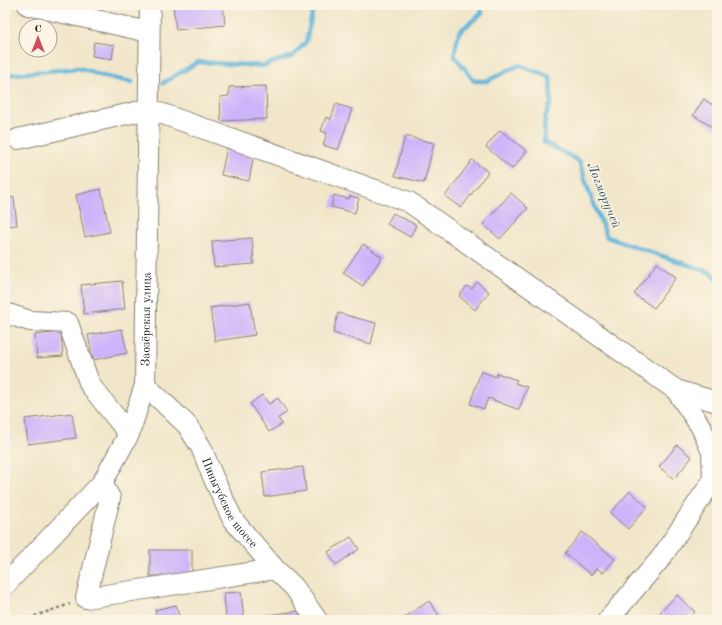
<svg xmlns="http://www.w3.org/2000/svg" width="722" height="625" font-family="'Old Standard TT',serif">
	<style>
		.lines { fill: none; stroke-linecap: round; stroke-linejoin: round }
		.stream { stroke: #5cb3d9; stroke-width: 4.5 }
		.building { fill: #ccb4fa }
		.minor-casing { stroke: #868172; stroke-width: 22 }
		.path { stroke: #868172; stroke-width: 2.5; stroke-dasharray: 3 3; stroke-linecap: butt }
		.minor { stroke: #fff; stroke-width: 20 }
		.labels { text-anchor: middle; stroke-width: 3; stroke-linejoin: round; paint-order: stroke }
		.street-label { font-size: 12px; fill: #1c1c1c; stroke: #fcf5e5 }
		.water-label { font-size: 13px; font-style: italic; fill: #365868; stroke: #fcf5e5 }
	</style>
	<rect width="100%" height="100%" fill="#fcf5e5"/>
	<filter id="ink" filterUnits="userSpaceOnUse"><feTurbulence type="fractalNoise" baseFrequency=".025" numOctaves="2"/><feDisplacementMap in="SourceGraphic" scale="8" xChannelSelector="R" yChannelSelector="G"/><feConvolveMatrix kernelMatrix="1 2 1 2 8 2 1 2 1" color-interpolation-filters="sRGB"/></filter>
	<filter id="wash" filterUnits="userSpaceOnUse"><feTurbulence type="fractalNoise" baseFrequency=".012" numOctaves="4" result="noise"/><feDisplacementMap in="SourceGraphic" scale="16" xChannelSelector="R" yChannelSelector="G"/><feGaussianBlur stdDeviation="0.9" result="paint"/><feColorMatrix in="noise" values="0 0 0 0 0 0 0 0 0 0 0 0 0 0 0 0 0 1.4 0 .05"/><feComposite in="paint" operator="in"/></filter>
	<g filter="url(#wash)">
		<rect width="100%" height="100%" fill="#f1e6c9"/>
		<g class="lines">
			<!-- stream -->
			<g class="stream">
				<path d="M 481,5 L 482,13 L 459,32 L 454,55 L 474,81 L 487,81 L 519,65 L 550,77 L 551,102 L 545,119 L 544,142 L 579,161 L 590,195 L 607,237 L 712,273 L 717,280"/>
				<path d="M 5,75 L 79,68 L 106,77 L 132,82"/>
				<path d="M 163,83 L 198,62 L 262,66 L 293,56 L 306,42 L 313,10 L 317,5"/>
			</g>
		</g>
		<g id="blocks">
			<!-- building -->
			<g class="building">
				<path d="M 173,5 L 223,5 L 225,25 L 176,30 Z"/>
				<path d="M 94,42 L 114,45 L 112,59 L 92,56 Z"/>
				<path d="M 266,86 L 267,119 L 221,121 L 220,97 L 229,96 L 229,87 Z"/>
				<path d="M 704,99 L 717,108 L 717,130 L 693,115 Z"/>
				<path d="M 336,104 L 352,109 L 338,150 L 323,145 L 327,133 L 321,131 L 326,117 L 331,119 Z"/>
				<path d="M 500,130 L 527,151 L 512,169 L 486,147 Z"/>
				<path d="M 405,136 L 434,143 L 424,183 L 395,176 Z"/>
				<path d="M 227,148 L 254,154 L 249,181 L 221,175 Z"/>
				<path d="M 472,160 L 488,172 L 461,208 L 445,196 Z"/>
				<path d="M 101,189 L 110,232 L 85,237 L 76,195 Z"/>
				<path d="M 511,193 L 528,208 L 500,239 L 483,224 Z"/>
				<path d="M 334,195 L 349,199 L 350,196 L 359,198 L 355,213 L 331,207 Z"/>
				<path d="M 14,197 L 17,225 L 5,226 L 5,199 Z"/>
				<path d="M 393,213 L 416,225 L 410,237 L 387,224 Z"/>
				<path d="M 252,238 L 254,264 L 214,267 L 212,241 Z"/>
				<path d="M 363,244 L 382,257 L 363,286 L 343,273 Z"/>
				<path d="M 657,263 L 676,277 L 654,308 L 634,294 Z"/>
				<path d="M 122,281 L 125,309 L 84,314 L 81,285 Z"/>
				<path d="M 477,282 L 489,292 L 475,310 L 459,296 L 467,286 L 472,289 Z"/>
				<path d="M 250,302 L 255,335 L 215,341 L 210,308 Z"/>
				<path d="M 338,313 L 376,323 L 371,344 L 333,333 Z"/>
				<path d="M 122,329 L 127,353 L 93,360 L 88,335 Z"/>
				<path d="M 61,332 L 63,356 L 37,358 L 35,335 Z"/>
				<path d="M 481,371 L 496,377 L 497,373 L 517,380 L 515,383 L 527,387 L 519,410 L 488,398 L 484,409 L 470,404 Z"/>
				<path d="M 262,395 L 269,404 L 278,398 L 287,412 L 278,418 L 282,424 L 269,432 L 250,404 Z"/>
				<path d="M 72,413 L 76,438 L 28,444 L 25,419 Z"/>
				<path d="M 677,445 L 692,457 L 674,479 L 659,467 Z"/>
				<path d="M 303,467 L 306,491 L 265,497 L 262,472 Z"/>
				<path d="M 630,491 L 647,507 L 628,529 L 610,513 Z"/>
				<path d="M 582,532 L 615,559 L 603,573 L 597,568 L 591,575 L 565,553 Z"/>
				<path d="M 351,537 L 359,549 L 336,565 L 328,552 Z"/>
				<rect x="150" y="550" width="42" height="26"/>
				<path d="M 241,592 L 244,619 L 226,620 L 224,593 Z"/>
				<path d="M 677,595 L 695,612 L 687,620 L 668,620 L 660,612 Z"/>
				<path d="M 429,601 L 442,620 L 401,620 Z"/>
				<path d="M 176,605 L 180,620 L 157,620 L 155,610 Z"/>
				<path d="M 299,611 L 301,620 L 260,620 L 259,616 Z"/>
			</g>
		</g>
	</g>
	<g filter="url(#ink)">
		<use href="#blocks" fill-opacity="0" stroke="#868172" stroke-width="1"/>
		<g class="lines">
			<!-- minor casing -->
			<g class="minor-casing">
				<g id="minor">
					<path d="M 28,5 L 149,32"/>
					<path d="M 18,139 L 149,109 L 409,202 L 676,390 L 701,427 L 712,452 L 713,480"/>
					<path d="M 5,313 L 30,321 L 68,323 L 90,385 L 129,434"/>
					<path id="s1" d="M 145,385 L 187,425 L 201,447 L 213,477 L 233,520 L 275,569 L 294,587 L 317,620"/>
					<path d="M 676,390 L 717,402"/>
					<path d="M 102,483 L 110,498 L 86,598 L 275,569"/>
					<path id="s2" d="M 5,585 L 102,483 L 129,434 L 145,385 L 150,5"/>
					<path d="M 608,620 L 661,558 L 713,480 L 717,476"/>
				</g>
			</g>
			<!-- path -->
			<path class="path" d="M 23,620 L 70,604"/>
			<!-- minor -->
			<use href="#minor" class="minor"/>
		</g>
	</g>
	<g class="labels">
		<!-- street labels -->
		<g class="street-label">
			<text dy="4" stroke="none"><textPath href="#s2" startOffset="314">Заозёрская улица</textPath></text>
			<text dy="4" stroke="none"><textPath href="#s1" startOffset="147">Пиньгубское шоссе</textPath></text>
		</g>
		<!-- water labels -->
		<g class="water-label">
			<text transform="translate(605 195) rotate(68)" y="5">Логморучей</text>
		</g>
	</g>
	<!-- margin -->
	<rect width="722" height="625" fill="none" stroke="#fcf5e5" stroke-width="20"/>
	<!-- north arrow -->
	<g transform="translate(38 38)"><circle r="19" fill="#fcf5e5" stroke="#a29e95"/>
	<path d="M0-3L7 15L0 10L-7 15Z" fill="#d1495b"/>
	<text y="-6" font-size="11" font-weight="bold" text-anchor="middle" fill="#1c1c1c">С</text>
	</g>
</svg>
